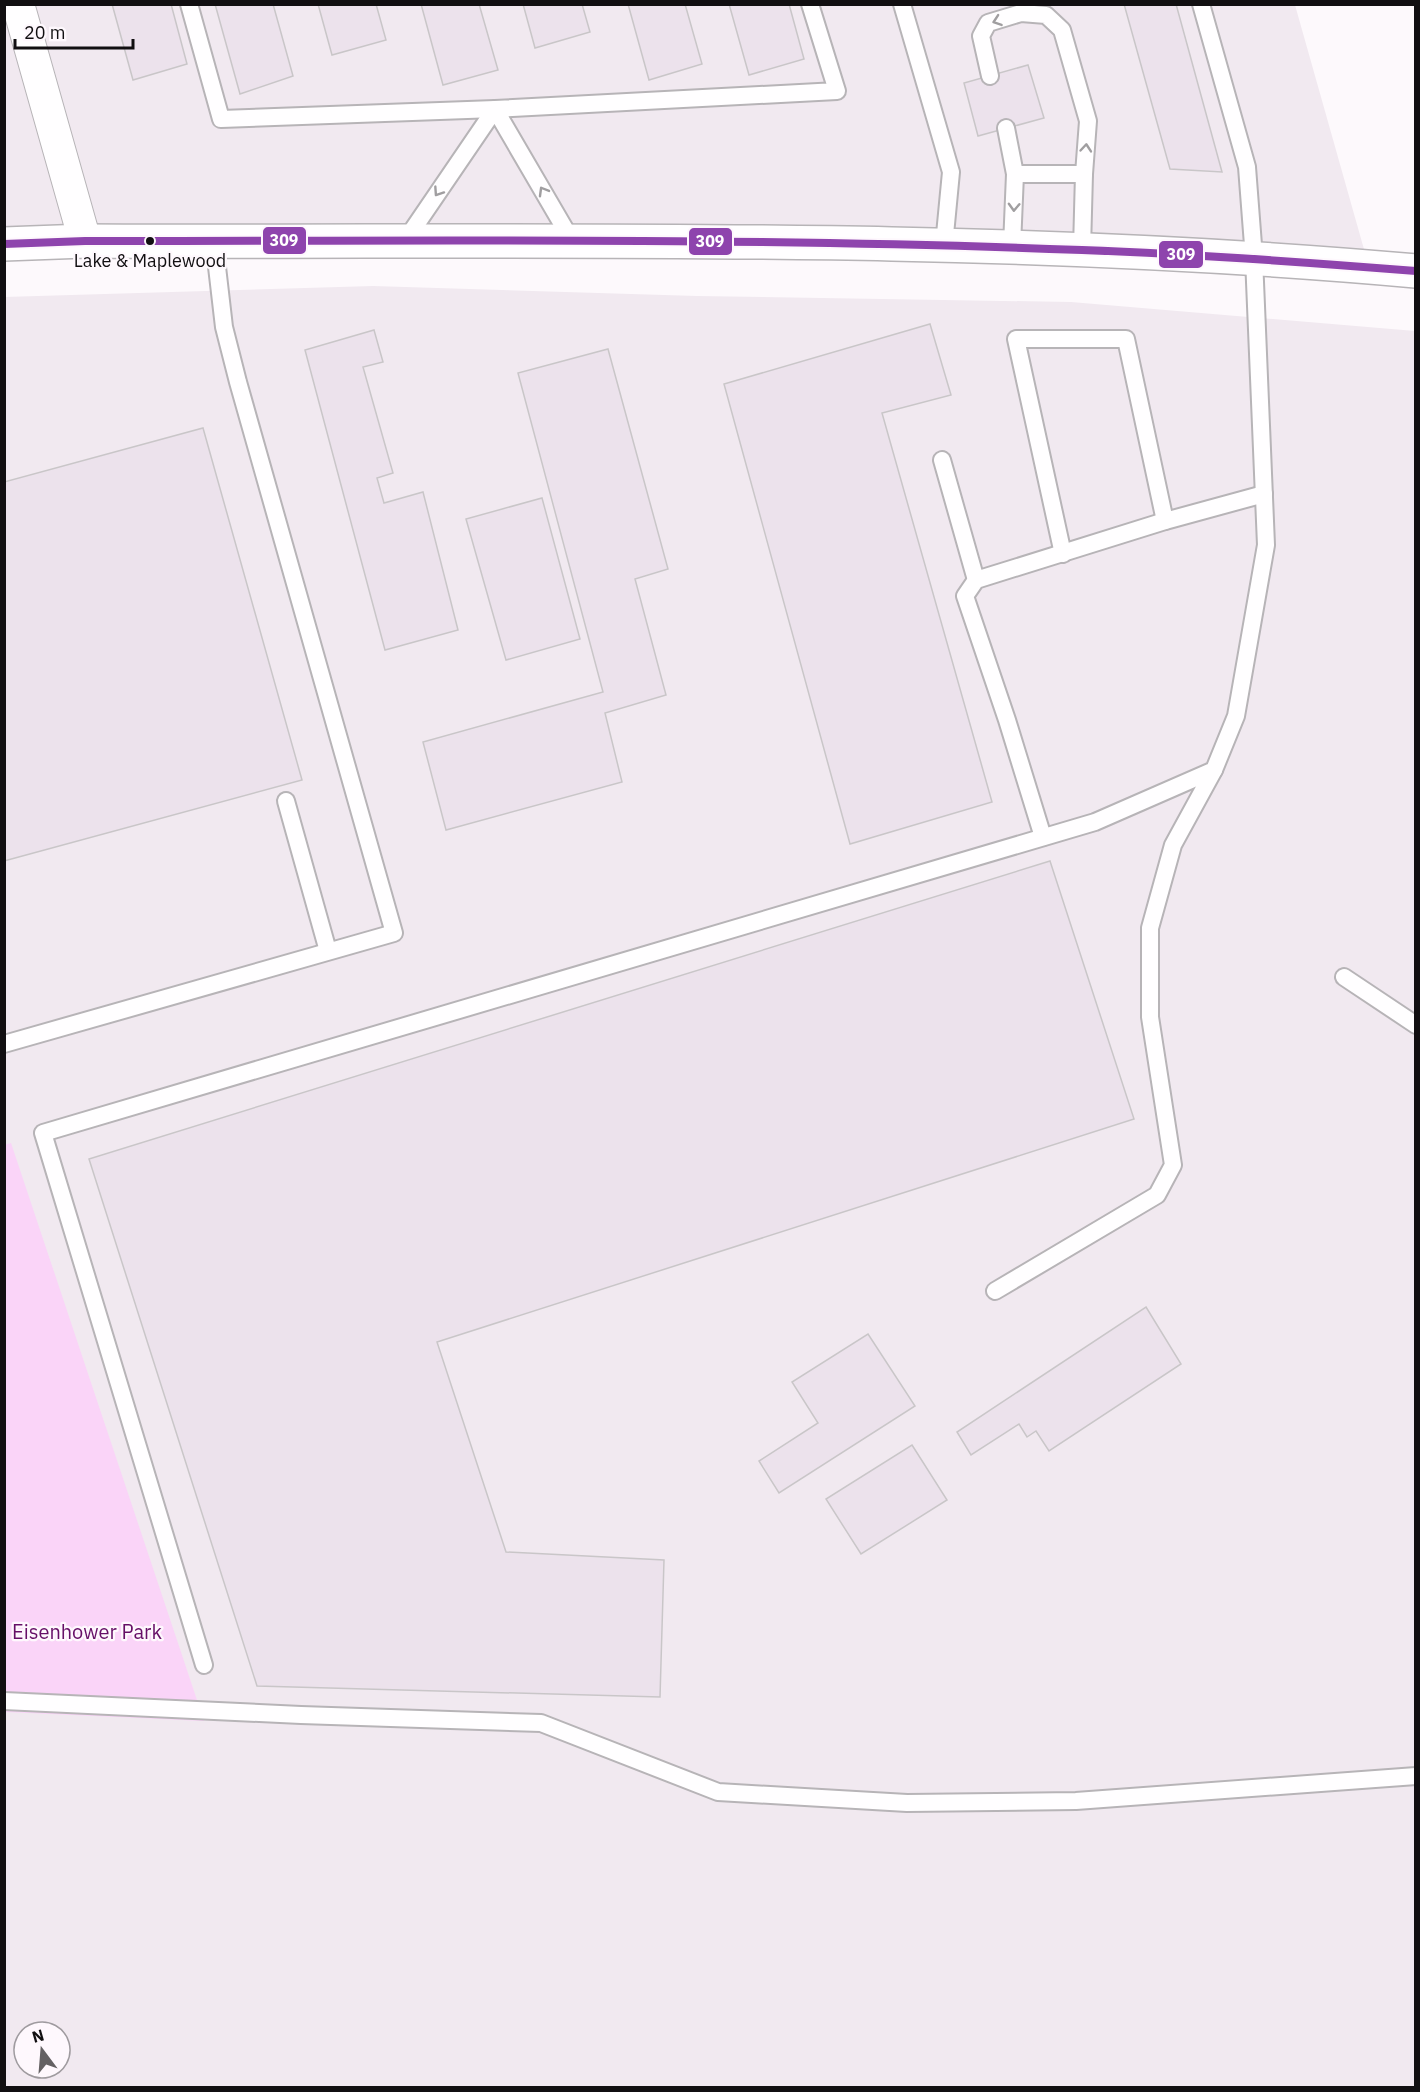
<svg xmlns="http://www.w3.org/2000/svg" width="1420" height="2092" font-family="'IBM Plex Sans',sans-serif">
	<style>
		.built { fill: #f1e9f0; fill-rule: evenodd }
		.green { fill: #fad4f8 }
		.building { fill: #ece2ec; stroke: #c9c6c8; stroke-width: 1.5 }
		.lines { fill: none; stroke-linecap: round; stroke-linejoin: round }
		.lane-casing { stroke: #b7b4b7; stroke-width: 20 }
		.street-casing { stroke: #b7b4b7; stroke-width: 34 }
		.primary-casing { stroke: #b7b4b7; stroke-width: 36 }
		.lane { stroke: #fffeff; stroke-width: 16 }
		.street { stroke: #fffeff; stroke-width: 32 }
		.primary { stroke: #fffeff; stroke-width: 33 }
		.bus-1-casing { stroke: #fef8fd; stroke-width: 12 }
		.bus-1 { stroke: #8e44ad; stroke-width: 8 }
		.oneway { stroke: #a09ea0 }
		.bus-dot { fill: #110f11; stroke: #fef8fd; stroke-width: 2 }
		.labels { text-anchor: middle; stroke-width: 4.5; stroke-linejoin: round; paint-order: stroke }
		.bus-label { font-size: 18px; fill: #110f11; stroke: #fef8fd }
		.park-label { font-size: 20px; fill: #660f67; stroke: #fef8fd }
		.line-badge { stroke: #fef8fd; stroke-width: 2 }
		.badge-label { font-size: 16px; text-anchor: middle; font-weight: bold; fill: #fff }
	</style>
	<rect width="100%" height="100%" fill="#fdf9fc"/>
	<!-- built -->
	<g class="built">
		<path d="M 4,5 L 1295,5 L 1369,267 L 5,244 Z"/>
		<path d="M 373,286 L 697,296 L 1071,302 L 1415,331 L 1415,2087 L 5,2087 L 4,297 ZM 24,2032 L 60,2032 L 60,2068 L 24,2068 Z"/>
	</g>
	<!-- green -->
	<path class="green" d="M 11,1143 L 204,1721 L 5,1712 L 4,1145 Z"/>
	<!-- building -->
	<g class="building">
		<path d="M 112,4 L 171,4 L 187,64 L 133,80 Z"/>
		<path d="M 215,4 L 273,4 L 293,76 L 240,94 Z"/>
		<path d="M 318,4 L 376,4 L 386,40 L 332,55 Z"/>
		<path d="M 421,4 L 479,4 L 498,70 L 443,85 Z"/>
		<path d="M 523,4 L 582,4 L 590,32 L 535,48 Z"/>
		<path d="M 628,4 L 685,4 L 702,64 L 649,80 Z"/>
		<path d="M 729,4 L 789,4 L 804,59 L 749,75 Z"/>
		<path d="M 1124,4 L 1176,4 L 1222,172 L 1170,169 Z"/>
		<path d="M 1028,65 L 1044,118 L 978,136 L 964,83 Z"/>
		<path d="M 930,324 L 951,395 L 882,413 L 992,802 L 850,844 L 724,384 Z"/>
		<path d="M 374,330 L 383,362 L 363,367 L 393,473 L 377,478 L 384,503 L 423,492 L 458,630 L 385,650 L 305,350 Z"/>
		<path d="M 608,349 L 668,569 L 635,579 L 666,695 L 605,713 L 622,782 L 446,830 L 423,742 L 603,692 L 518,373 Z"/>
		<path d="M 203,428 L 302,780 L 4,861 L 4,482 Z"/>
		<path d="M 542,498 L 580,639 L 506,660 L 466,519 Z"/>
		<path d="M 1050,861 L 1134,1119 L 437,1342 L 506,1552 L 664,1560 L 660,1697 L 257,1686 L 89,1159 Z"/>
		<path d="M 1146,1307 L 1181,1364 L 1049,1451 L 1036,1431 L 1027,1437 L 1019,1424 L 971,1455 L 957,1432 Z"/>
		<path d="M 868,1334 L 915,1406 L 779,1493 L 759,1461 L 818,1423 L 792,1382 Z"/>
		<path d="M 912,1445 L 947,1500 L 861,1554 L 826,1499 Z"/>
	</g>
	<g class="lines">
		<!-- lane casing -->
		<g class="lane-casing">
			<g id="lane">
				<path d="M 189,4 L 221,119 L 495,109 L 837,91 L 810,4"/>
				<path d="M 902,4 L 951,172 L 944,245"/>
				<path d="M 990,76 L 981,36 L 988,23 L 1021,13 L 1046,15 L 1062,30 L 1088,121 L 1084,174 L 1082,249"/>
				<path d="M 1006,128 L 1015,174 L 1012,246"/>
				<path d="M 1015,174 L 1084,174"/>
				<path d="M 405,241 L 495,109 L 572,241"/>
				<path d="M 942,460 L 976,580"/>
				<path d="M 1063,554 L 1016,339 L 1126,339 L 1165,521"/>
				<path d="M 286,801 L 328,951"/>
				<path d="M 1043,837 L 1007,720 L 965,596 L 976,580 L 1165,521 L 1264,494"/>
				<path d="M 1344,977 L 1416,1025"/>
				<path d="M 4,1044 L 394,933 L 238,382 L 224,327 L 214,241"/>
				<path d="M 995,1291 L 1157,1195 L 1173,1165 L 1150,1017 L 1150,928 L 1173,845 L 1214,770"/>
				<path d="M 204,1665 L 43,1133 L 1095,822 L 1214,770 L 1236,716 L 1266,545 L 1254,258 L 1247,167 L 1201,4"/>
				<path d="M 4,1701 L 301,1715 L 541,1723 L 718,1792 L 907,1803 L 1076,1801 L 1416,1776"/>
			</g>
		</g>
		<!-- street casing -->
		<g class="street-casing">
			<path id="street" d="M 18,4 L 85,241"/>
		</g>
		<!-- primary casing -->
		<g class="primary-casing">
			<path id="primary" d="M 4,244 L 85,241 C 528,243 973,231 1416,271"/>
		</g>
		<!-- lane -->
		<use href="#lane" class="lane"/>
		<!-- street -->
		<use href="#street" class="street"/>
		<!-- primary -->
		<use href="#primary" class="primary"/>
		<!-- bus-1 casing -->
		<g class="bus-1-casing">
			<path id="bus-1" d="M 4,244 L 85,241 C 417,241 750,237 1082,250 C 1193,254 1304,262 1416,271"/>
		</g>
		<!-- bus-1 -->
		<use href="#bus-1" class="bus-1"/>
	</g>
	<!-- one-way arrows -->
	<defs><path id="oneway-chevron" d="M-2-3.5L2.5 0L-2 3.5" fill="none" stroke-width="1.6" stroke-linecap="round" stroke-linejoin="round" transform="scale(1.5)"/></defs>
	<g class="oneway">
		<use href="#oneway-chevron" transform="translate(997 21) rotate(161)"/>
		<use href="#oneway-chevron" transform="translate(1086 148) rotate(-85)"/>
		<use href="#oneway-chevron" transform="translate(543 191) rotate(-120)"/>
		<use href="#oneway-chevron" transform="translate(438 192) rotate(124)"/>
		<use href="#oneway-chevron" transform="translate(1014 207) rotate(92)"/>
	</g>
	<!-- markers -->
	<circle class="bus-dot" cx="150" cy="241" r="5"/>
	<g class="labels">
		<!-- bus labels -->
		<g class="bus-label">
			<text x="150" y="267">Lake &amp; Maplewood</text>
		</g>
		<!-- park labels -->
		<g class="park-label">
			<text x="87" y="1639">Eisenhower Park</text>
		</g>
	</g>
	<g class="line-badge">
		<rect x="262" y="226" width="45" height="29" rx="6" fill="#8e44ad"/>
		<rect x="688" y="227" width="45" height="29" rx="6" fill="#8e44ad"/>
		<rect x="1158" y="240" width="46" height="29" rx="6" fill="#8e44ad"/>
	</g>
	<g class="badge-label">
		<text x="284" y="246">309</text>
		<text x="710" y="247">309</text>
		<text x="1181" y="260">309</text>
	</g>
	<!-- border -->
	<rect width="1420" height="2092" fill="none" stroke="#110f11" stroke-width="12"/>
	<!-- north arrow -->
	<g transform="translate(42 2050) rotate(344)"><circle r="28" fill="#fef8fd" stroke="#9f9b9f" stroke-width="1.5"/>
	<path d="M0-4.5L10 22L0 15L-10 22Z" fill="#646163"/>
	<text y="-9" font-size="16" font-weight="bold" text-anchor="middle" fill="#110f11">N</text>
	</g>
	<!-- scale -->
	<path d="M15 39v9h118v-9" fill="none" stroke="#110f11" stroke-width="3"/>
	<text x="24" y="39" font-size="18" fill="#110f11" stroke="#fef8fd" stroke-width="4.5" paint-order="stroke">20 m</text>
</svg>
